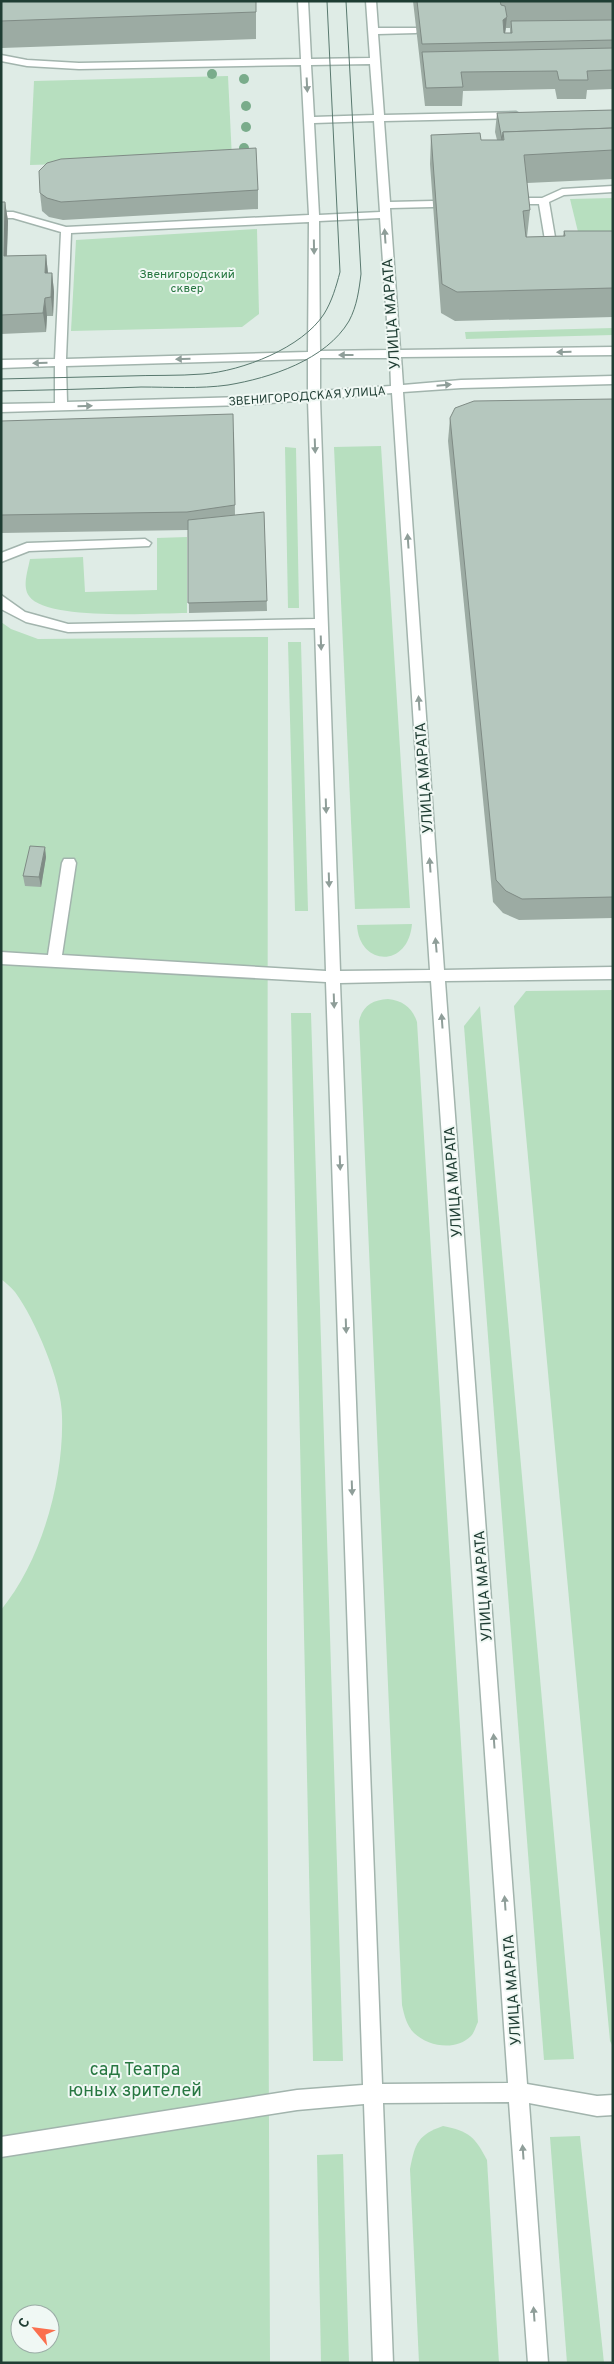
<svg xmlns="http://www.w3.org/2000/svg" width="614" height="2364" font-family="Overpass,sans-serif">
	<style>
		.green { fill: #b7dfbf; fill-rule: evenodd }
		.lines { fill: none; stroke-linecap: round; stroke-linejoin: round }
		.minor-casing { stroke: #a2b4ad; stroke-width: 3 }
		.minor { fill: #fff; fill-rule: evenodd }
		.tram { stroke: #59796f; stroke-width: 1 }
		.tree { fill: #7aac8b }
		.wall { fill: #9caba3; fill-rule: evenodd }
		.shaded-wall { fill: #7f8b85 }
		.building { fill: #b5c7be; stroke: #7f8b85 }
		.oneway { fill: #8f9e99 }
		.labels { text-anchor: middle; stroke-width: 4; stroke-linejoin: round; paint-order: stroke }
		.far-park-label { font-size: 12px; fill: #277741; stroke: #f0f8f4 }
		.far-street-label { font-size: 12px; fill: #1f3d33; stroke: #f0f8f4 }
		.street-label { font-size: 15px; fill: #1f3d33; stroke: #f0f8f4 }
		.near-park-label { font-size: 18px; fill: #277741; stroke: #f0f8f4 }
	</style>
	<rect width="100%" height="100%" fill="#dfece6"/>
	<!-- green -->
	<g class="green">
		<path d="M 228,76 L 232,159 L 30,165 L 34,81 Z"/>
		<path d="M 613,198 L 613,236 L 579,236 L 570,199 Z"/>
		<path d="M 257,229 L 259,314 L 242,327 L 71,331 L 76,240 Z"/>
		<path d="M 613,328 L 613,335 L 466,339 L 465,332 Z"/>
		<path d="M 381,446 L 410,908 L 355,909 L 334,447 Z"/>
		<path d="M 285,447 L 296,448 L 299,608 L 288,608 Z"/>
		<path d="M 187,537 L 187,613 C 156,613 46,621 29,596 C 22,586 28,570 30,559 L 83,557 L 85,592 L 157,590 L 157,538 Z"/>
		<path d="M 1,622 L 11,629 L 38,639 L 268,637 L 267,1652 L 270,2363 L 1,2363 L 1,1610 C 42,1560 64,1479 62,1416 C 62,1382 35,1319 15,1292 C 11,1287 6,1283 1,1279 ZM 20,2314 L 50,2314 L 50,2344 L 20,2344 Z"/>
		<path d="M 288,642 L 301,642 L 308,911 L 295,911 Z"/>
		<path d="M 412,924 C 408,969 359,966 357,925 Z"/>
		<path d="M 613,990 L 613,2047 L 610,2041 L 514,1006 L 526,991 Z"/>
		<path d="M 388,999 C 403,1001 412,1007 417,1022 L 478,2022 C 476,2026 474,2033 471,2036 C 456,2051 429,2047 414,2033 C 407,2026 404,2015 402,2005 L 359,1021 C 363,1005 373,1000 388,999 Z"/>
		<path d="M 480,1006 L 574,2059 L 544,2060 L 464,1026 Z"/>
		<path d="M 291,1013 L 311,1013 L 343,2061 L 313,2061 Z"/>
		<path d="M 443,2126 C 469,2131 475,2137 487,2160 L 499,2363 L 419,2363 L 410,2169 C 415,2143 418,2135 443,2126 Z"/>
		<path d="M 580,2136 L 604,2363 L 567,2363 L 550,2137 Z"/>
		<path d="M 343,2154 L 349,2363 L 321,2363 L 317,2155 Z"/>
	</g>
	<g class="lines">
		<!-- minor casing -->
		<g class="minor-casing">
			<g id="minor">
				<path d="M 298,1 L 308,1 L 311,59 L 370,58 L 366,1 L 376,1 L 378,28 L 419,28 L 421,30 L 416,33 L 378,34 L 384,115 L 516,112 L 521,115 L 516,118 L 384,121 L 390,202 L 433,201 L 438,204 L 433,207 L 390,208 L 400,350 L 613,347 L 613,355 L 401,357 L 403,385 L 461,380 L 613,376 L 613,384 L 461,388 L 403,392 L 444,970 L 613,967 L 613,979 L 445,981 L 527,2084 L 597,2096 L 613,2095 L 613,2115 L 597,2116 L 529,2103 L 548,2363 L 528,2363 L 509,2102 L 383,2103 L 393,2363 L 373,2363 L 364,2104 L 297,2110 L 1,2157 L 1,2137 L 297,2090 L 363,2085 L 326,982 L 1,964 L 1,952 L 48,955 L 62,863 L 64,859 L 74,859 L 76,863 L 62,955 L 326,971 L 315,628 L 68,632 L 26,622 L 1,609 L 1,595 L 25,612 L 68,624 L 315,619 L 308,400 L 244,405 L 1,412 L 1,404 L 55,403 L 55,366 L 1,368 L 1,360 L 55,359 L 61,232 L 13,218 L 1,218 L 1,212 L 13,212 L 66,227 L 309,215 L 301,65 L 79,69 L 27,66 L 1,61 L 1,55 L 27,60 L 79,63 L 301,59 ZM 370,64 L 374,115 L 314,117 L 311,65 ZM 374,121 L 380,212 L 319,215 L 314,123 ZM 380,218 L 389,350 L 320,351 L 319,221 ZM 309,222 L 308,352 L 66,359 L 71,233 ZM 320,358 L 390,358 L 391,386 L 320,391 ZM 308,359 L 308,392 L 244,397 L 67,402 L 66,366 ZM 392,393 L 430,970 L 340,971 L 320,399 ZM 431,981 L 508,2083 L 382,2084 L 340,983 Z"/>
				<path d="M 613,186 L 613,192 L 564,195 L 549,202 L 557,249 L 560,252 L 555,255 L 547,252 L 539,204 L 523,204 L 518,201 L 523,198 L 542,198 L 562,189 Z"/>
				<path d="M 145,539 L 151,543 L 149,546 L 29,551 L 1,562 L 1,553 L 27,543 Z"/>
			</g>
		</g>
		<!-- minor -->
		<use href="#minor" class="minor"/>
		<!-- tram -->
		<g class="tram">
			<path d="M 1,379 C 43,378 85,377 127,376 C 152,375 178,376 203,374 C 242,371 302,348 324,314 C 332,301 336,287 340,272 L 327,1"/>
			<path d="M 1,391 C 48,390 94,389 141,387 C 169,387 200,389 228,385 C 270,378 326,360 349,321 C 357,306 359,290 361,274 L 346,1"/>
		</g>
	</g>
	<!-- trees -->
	<g class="tree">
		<circle cx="212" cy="74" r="5"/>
		<circle cx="244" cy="79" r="5"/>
		<circle cx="246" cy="106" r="5"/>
		<circle cx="246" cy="127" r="5"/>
		<circle cx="244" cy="148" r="5"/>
	</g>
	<!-- wall -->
	<g class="wall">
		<path d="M 1,1 L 256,1 L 256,39 L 2,48 L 1,41 Z"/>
		<path d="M 413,1 L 613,1 L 613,89 L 587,90 L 586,99 L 557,99 L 555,89 L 463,91 L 462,106 L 425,106 ZM 506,28 L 510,28 L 510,33 L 505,33 Z"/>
		<path d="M 613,110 L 613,179 L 527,183 L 530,210 L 527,237 L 563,236 L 564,231 L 613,231 L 613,317 L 455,321 L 441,313 L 430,164 L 431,135 L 481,140 L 497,140 L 495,132 L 497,113 Z"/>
		<path d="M 258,190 L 258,209 L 63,220 L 49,217 L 42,211 L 40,193 Z"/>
		<path d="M 1,202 L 5,202 L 8,221 L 7,256 L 46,255 L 48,273 L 52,273 L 54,292 L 53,316 L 47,316 L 46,332 L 1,334 Z"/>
		<path d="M 613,399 L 613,918 L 519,920 L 503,913 L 493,902 L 448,441 L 450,418 Z"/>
		<path d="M 1,421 L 234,432 L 235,515 L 264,512 L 267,611 L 189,613 L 188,530 L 1,533 Z"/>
		<path d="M 46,857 L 41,887 L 25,886 L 23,876 Z"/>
	</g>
	<!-- shaded-wall -->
	<g class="shaded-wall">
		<path d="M 507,17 L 504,42 L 503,20 Z"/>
		<path d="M 5,202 L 8,221 L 6,274 L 4,256 Z"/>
		<path d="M 46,255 L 48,274 L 45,273 Z"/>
		<path d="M 52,273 L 54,292 L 53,316 L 51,297 Z"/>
		<path d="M 45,298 L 47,316 L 46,332 L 43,313 Z"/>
		<path d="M 45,847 L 46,857 L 41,887 L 39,877 Z"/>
	</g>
	<!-- building -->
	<g class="building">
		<path d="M 1,1 L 256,1 L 256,12 L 1,21 Z"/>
		<path d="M 417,1 L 500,1 L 501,5 L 505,6 L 507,17 L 503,20 L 504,33 L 512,33 L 511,21 L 613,20 L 613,40 L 422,44 Z"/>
		<path d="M 613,48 L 613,70 L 587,71 L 588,80 L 559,80 L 557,71 L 461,72 L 463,87 L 426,88 L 422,52 Z"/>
		<path d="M 613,110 L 613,128 L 503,132 L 502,140 L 497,113 Z"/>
		<path d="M 613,128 L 613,150 L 524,155 L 530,210 L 523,211 L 526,237 L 565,236 L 564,231 L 613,231 L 613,288 L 457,292 L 442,284 L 431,135 L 480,133 L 481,140 L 504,140 L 503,132 Z"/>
		<path d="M 256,148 L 258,190 L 61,202 L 47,198 L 40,193 L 39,171 L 47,163 L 61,159 Z"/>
		<path d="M 1,202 L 5,202 L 4,256 L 46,255 L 45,273 L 52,273 L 51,297 L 45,298 L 43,313 L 1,315 Z"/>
		<path d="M 613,399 L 613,897 L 522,899 L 506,891 L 496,880 L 450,418 L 455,408 L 474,401 Z"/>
		<path d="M 233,414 L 235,505 L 187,512 L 1,515 L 1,421 Z"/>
		<path d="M 264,512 L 267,601 L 188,603 L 188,520 Z"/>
		<path d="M 30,846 L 45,847 L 39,877 L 23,876 Z"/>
	</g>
	<!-- one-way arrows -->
	<defs><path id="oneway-solid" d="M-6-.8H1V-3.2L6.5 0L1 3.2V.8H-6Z" transform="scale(1.25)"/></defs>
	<g class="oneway">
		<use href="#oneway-solid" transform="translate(307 85) rotate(87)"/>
		<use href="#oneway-solid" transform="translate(385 236) rotate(-94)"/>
		<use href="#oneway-solid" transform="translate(314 247) rotate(89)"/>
		<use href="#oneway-solid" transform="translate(564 352) rotate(179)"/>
		<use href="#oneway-solid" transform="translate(346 355) rotate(180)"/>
		<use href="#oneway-solid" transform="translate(183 359) rotate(178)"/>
		<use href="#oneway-solid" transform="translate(40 363) rotate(178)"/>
		<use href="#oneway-solid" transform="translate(444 385) rotate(-5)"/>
		<use href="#oneway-solid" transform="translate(85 406) rotate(-2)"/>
		<use href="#oneway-solid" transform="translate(315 446) rotate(88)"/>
		<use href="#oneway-solid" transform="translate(408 541) rotate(-94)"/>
		<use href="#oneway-solid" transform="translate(321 643) rotate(88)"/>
		<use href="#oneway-solid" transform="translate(419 703) rotate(-94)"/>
		<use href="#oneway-solid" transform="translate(326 806) rotate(88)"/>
		<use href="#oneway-solid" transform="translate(430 865) rotate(-94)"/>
		<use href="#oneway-solid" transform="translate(329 880) rotate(88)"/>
		<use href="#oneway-solid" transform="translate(436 945) rotate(-95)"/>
		<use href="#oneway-solid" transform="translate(334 1001) rotate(88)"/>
		<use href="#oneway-solid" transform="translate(442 1021) rotate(-94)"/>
		<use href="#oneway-solid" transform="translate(340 1163) rotate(88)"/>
		<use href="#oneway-solid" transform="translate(346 1326) rotate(88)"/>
		<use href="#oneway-solid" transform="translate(352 1488) rotate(88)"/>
		<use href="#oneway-solid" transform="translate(494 1741) rotate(-94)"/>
		<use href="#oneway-solid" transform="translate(505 1903) rotate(-94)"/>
		<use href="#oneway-solid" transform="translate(523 2152) rotate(-94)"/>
		<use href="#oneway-solid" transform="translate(534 2314) rotate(-94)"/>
	</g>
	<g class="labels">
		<!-- far-park labels -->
		<g class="far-park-label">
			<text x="187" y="278">Звенигородский<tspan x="187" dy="14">сквер</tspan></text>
		</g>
		<!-- far-street labels -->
		<g class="far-street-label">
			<text transform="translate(307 396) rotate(-4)" y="4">ЗВЕНИГОРОДСКАЯ УЛИЦА</text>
		</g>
		<!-- street labels -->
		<g class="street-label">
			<text transform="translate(391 314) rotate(-94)" y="5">УЛИЦА МАРАТА</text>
			<text transform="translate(424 778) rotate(-94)" y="5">УЛИЦА МАРАТА</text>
			<text transform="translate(453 1182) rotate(-94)" y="5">УЛИЦА МАРАТА</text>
			<text transform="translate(483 1586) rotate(-94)" y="5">УЛИЦА МАРАТА</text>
			<text transform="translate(512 1990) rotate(-94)" y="5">УЛИЦА МАРАТА</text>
		</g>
		<!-- near-park labels -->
		<g class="near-park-label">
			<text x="135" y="2075">сад Театра<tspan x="135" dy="21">юных зрителей</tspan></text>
		</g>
	</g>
	<!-- border -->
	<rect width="614" height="2364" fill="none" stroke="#1f3d33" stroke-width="5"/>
	<!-- north arrow -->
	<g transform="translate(35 2329) rotate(299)"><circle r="24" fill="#f0f8f4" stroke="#9cada7"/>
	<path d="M0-4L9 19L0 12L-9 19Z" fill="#fb6f4e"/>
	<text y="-8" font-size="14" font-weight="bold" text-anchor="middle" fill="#1f3d33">С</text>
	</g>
</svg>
